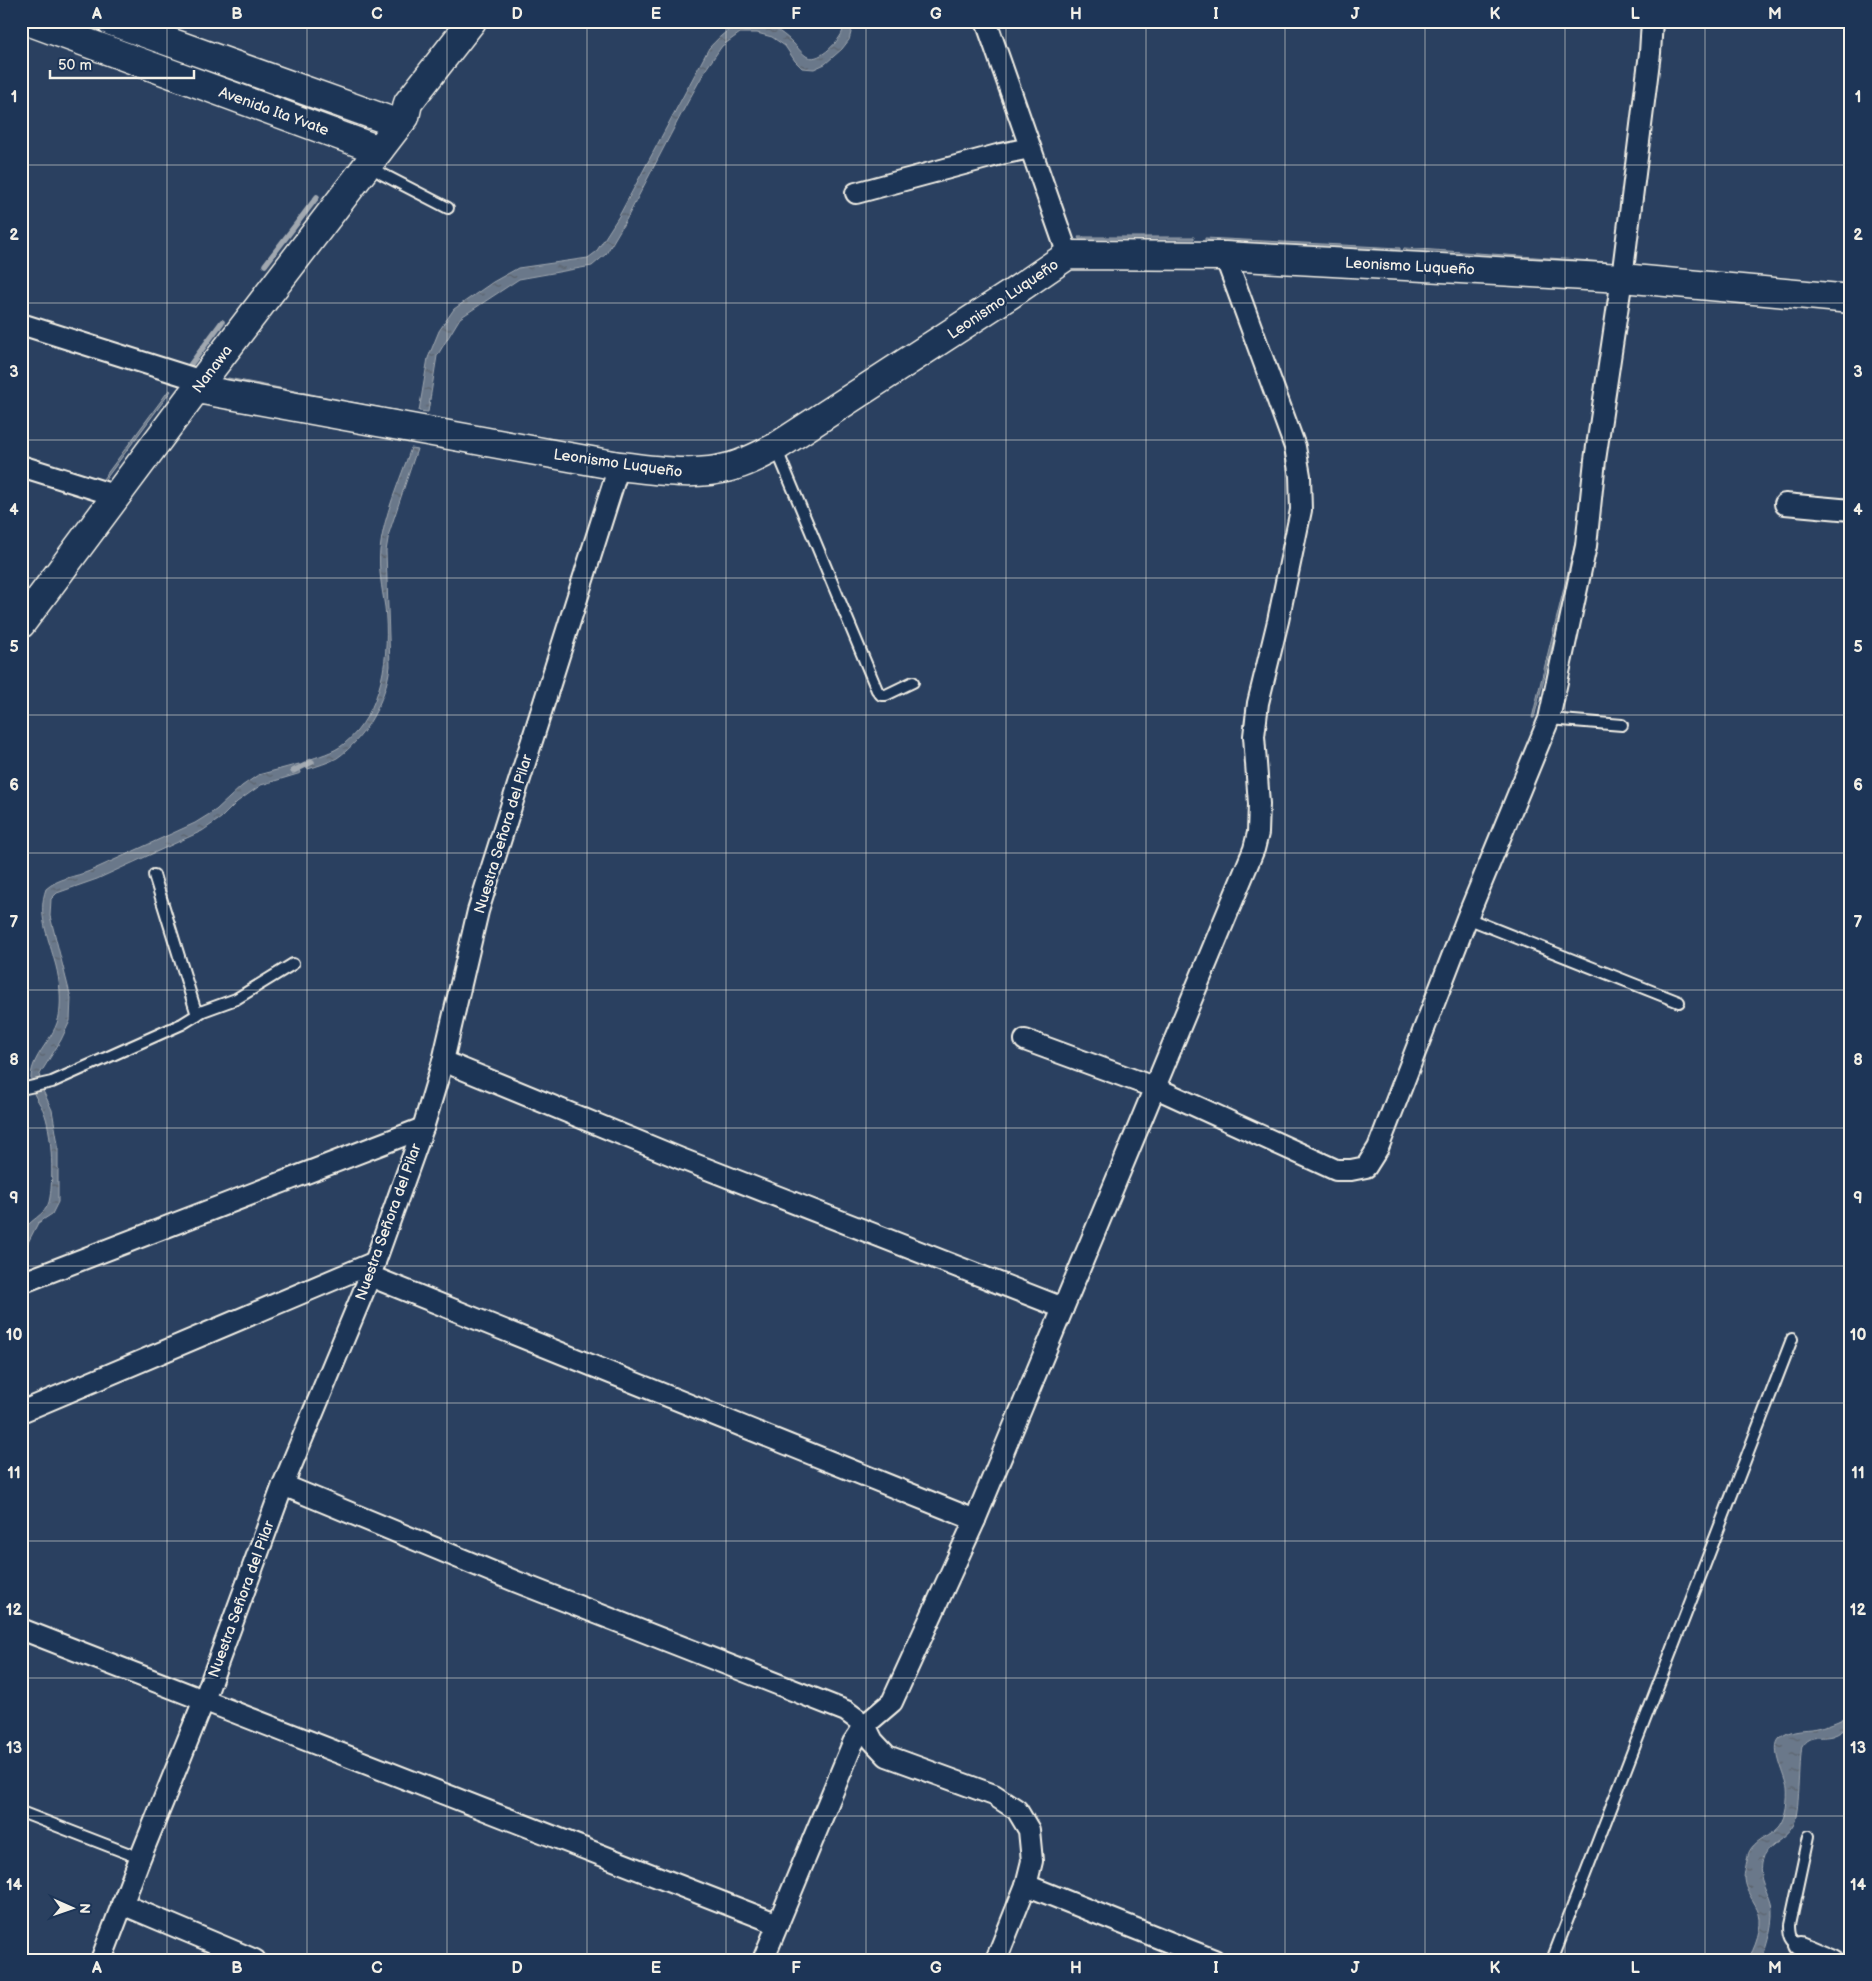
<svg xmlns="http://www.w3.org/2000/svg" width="1872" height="1981" font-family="'Balsamiq Sans',sans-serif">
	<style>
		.green { fill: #445771; stroke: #9ca4ac }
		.water { fill: url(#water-ripples); stroke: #a1a8b0 }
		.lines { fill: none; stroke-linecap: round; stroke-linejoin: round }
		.stream { stroke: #a1a8b0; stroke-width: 5.5 }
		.lane-casing { stroke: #f4f1e8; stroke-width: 14 }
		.street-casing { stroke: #f4f1e8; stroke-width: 24 }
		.secondary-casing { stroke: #f4f1e8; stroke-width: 31 }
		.lane { stroke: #1d3557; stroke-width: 10 }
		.street { stroke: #1d3557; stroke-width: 20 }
		.secondary { stroke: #1d3557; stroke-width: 28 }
		.grid { fill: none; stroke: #f4f1e8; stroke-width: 1; stroke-opacity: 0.55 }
		.labels { text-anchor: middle; stroke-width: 5; stroke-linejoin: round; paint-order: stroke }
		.street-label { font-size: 15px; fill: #f4f1e8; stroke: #1d3557 }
		.neatline { fill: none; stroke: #f4f1e8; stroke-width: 2 }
		.grid-label { font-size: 16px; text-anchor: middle; font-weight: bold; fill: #f4f1e8 }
	</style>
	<defs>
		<pattern id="water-ripples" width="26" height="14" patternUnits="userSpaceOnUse" patternTransform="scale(1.25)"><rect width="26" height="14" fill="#6a788a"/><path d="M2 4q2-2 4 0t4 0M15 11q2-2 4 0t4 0" fill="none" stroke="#5b626b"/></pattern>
	</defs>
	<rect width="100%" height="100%" fill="#2a4060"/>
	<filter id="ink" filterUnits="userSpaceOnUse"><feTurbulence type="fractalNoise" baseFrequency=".02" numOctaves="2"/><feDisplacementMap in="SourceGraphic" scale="10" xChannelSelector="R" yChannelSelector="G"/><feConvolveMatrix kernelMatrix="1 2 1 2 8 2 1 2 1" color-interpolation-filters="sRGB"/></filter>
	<g filter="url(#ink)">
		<!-- green -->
		<path class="green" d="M 55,21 L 76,21 L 325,110 L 327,114 L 324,117 Z"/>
		<!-- water -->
		<g class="water">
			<path d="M 755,21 C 770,25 781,31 792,42 C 797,46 800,52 806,56 C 818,64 837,43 842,33 C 843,29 844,25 845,21 L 854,21 L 849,40 L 842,49 L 825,64 L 814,69 L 802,68 L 795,61 L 785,46 L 772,37 L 757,33 L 740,33 L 722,46 L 706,69 L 685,107 L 626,220 L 606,254 L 592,266 L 519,279 L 460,318 L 437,356 L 428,412 L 419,411 L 428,358 L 439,331 L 454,309 L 493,282 L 518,268 L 588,258 L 596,252 L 619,216 L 709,48 C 724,32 733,24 755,21 Z"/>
			<path d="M 1078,237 L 1194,237 L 1194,239 L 1079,239 Z"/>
			<path d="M 1205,238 L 1400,248 L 1400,250 L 1205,240 Z"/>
			<path d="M 1404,248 L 1607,262 L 1606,264 L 1403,251 Z"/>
			<path d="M 228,378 L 414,414 L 414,417 L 227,381 Z"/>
			<path d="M 169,390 L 171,391 L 105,480 L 103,479 Z"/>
			<path d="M 411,448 L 417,449 L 389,533 L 386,551 L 390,666 C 386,700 365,739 337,758 C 328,763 317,766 308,769 L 306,761 C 318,756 333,753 344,744 C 383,712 390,654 385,607 C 382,589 378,568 380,550 C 383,517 400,480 411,448 Z"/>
			<path d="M 1575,543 L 1578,543 L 1534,718 L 1532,718 Z"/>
			<path d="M 299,764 L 301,773 L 261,785 L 237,802 L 221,818 L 202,831 L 97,879 L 57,893 L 51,899 L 50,916 L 71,998 L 70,1021 L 61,1040 L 40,1074 L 39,1082 L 52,1110 L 58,1144 L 58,1202 L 52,1214 L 38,1223 L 21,1256 C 21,1249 20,1240 22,1233 C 27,1221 46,1215 49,1202 C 54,1182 52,1135 45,1115 C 40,1100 30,1095 31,1077 C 32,1052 59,1037 60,1008 C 61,992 59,975 54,959 C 48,936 37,914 46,889 C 58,878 75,877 90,871 L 195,823 L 216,810 L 242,786 L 258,775 Z"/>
			<path d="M 1851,1714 L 1851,1725 C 1845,1729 1839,1734 1832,1736 C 1821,1739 1809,1734 1802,1746 C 1799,1764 1800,1814 1793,1826 C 1784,1842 1765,1844 1761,1863 C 1758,1879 1767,1888 1771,1903 C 1775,1921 1767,1943 1762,1960 L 1747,1960 C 1755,1950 1763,1926 1759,1913 C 1755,1901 1745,1892 1744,1879 C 1744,1873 1746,1866 1747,1860 C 1749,1840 1769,1839 1779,1826 C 1786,1817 1788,1799 1787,1789 C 1786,1777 1769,1748 1780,1738 C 1789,1730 1800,1730 1812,1729 C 1826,1726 1839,1722 1851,1714 Z"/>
		</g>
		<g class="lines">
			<!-- stream -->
			<g class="stream">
				<path d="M 265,265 L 317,197"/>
				<path d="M 188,368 L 222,322"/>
				<path d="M 293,771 L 312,762"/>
			</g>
			<!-- lane casing -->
			<g class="lane-casing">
				<g id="lane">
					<path d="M 369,165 L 382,174 L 448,208"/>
					<path d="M 776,448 L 877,690 L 881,695 L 886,695 L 913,682"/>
					<path d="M 1549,719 L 1622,725"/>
					<path d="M 154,875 L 197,1015"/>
					<path d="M 1467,918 L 1679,1002"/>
					<path d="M 21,1089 L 52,1082 L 182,1024 L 203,1011 L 236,999 L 293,964"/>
					<path d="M 21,1812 L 140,1858"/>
					<path d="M 1801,1946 C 1792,1941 1790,1936 1790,1925 L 1809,1836"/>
					<path d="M 1552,1960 L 1792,1339"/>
				</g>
			</g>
			<!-- street casing -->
			<g class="street-casing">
				<g id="street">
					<path d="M 986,21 L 1068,255"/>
					<path d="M 856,193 L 1001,154 L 1030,148"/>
					<path d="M 21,324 L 202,381"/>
					<path d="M 21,466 L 117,496"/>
					<path d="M 1785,504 L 1851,510"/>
					<path d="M 1025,1040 L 1156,1088 L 1336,1170 L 1351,1170 L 1366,1167 L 1378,1148 L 1467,918 L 1549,719 L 1586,546 L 1595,460 L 1622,278 L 1650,53 L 1652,21"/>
					<path d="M 443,1061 L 679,1158 L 1063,1308"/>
					<path d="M 370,1276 L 975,1520"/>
					<path d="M 21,1283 L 423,1128"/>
					<path d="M 21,1412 L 375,1262"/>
					<path d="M 283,1485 L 517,1582 L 846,1711 L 865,1725 L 873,1741 L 887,1756 L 994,1795 L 1017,1810 L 1029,1830 L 1032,1861 L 1026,1885 L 996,1960"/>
					<path d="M 21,1629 L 778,1924"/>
					<path d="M 1026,1885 L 1214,1960"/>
					<path d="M 122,1904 L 255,1960"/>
					<path d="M 1801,1946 L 1834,1960"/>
					<path d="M 101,1960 L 140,1858 L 204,1700 L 283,1485 L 370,1276 L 423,1128 L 443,1061 L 478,911 L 619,466"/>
					<path d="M 763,1960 L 853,1743 L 865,1725 L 892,1702 L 975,1520 L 1254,849 L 1258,833 L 1259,804 L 1254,736 L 1258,703 L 1278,621 L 1301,510 L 1300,476 L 1295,447 L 1225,256"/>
				</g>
			</g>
			<!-- secondary casing -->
			<g class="secondary-casing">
				<g id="secondary">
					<path d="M 28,21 L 379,150"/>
					<path d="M 111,21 L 399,124"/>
					<path d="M 197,389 L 619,466 C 656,470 694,477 730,467 C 746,463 761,455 776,447 L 1011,294 L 1068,255 L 1225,256 L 1622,278 L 1851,299"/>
					<path d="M 21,624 L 202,381 L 399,124 L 405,117 L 408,103 L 472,21"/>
				</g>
			</g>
			<!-- lane -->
			<use href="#lane" class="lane"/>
			<!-- street -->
			<use href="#street" class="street"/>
			<!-- secondary -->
			<use href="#secondary" class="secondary"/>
		</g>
	</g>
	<!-- grid -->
	<path class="grid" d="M 167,21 L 167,1960M 307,21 L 307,1960M 447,21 L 447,1960M 587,21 L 587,1960M 726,21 L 726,1960M 866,21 L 866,1960M 1006,21 L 1006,1960M 1146,21 L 1146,1960M 1285,21 L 1285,1960M 1425,21 L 1425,1960M 1565,21 L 1565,1960M 1705,21 L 1705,1960M 21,165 L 1851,165M 21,303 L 1851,303M 21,440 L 1851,440M 21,578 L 1851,578M 21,715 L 1851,715M 21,853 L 1851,853M 21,990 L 1851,990M 21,1128 L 1851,1128M 21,1266 L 1851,1266M 21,1403 L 1851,1403M 21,1541 L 1851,1541M 21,1678 L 1851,1678M 21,1816 L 1851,1816"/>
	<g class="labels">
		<!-- street labels -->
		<g class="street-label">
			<text transform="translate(274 111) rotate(20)" y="5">Avenida Ita Yvate</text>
			<text transform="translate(1410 266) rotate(3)" y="5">Leonismo Luqueño</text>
			<text transform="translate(1003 299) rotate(-34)" y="5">Leonismo Luqueño</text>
			<text transform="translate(212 369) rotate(-53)" y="5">Nanawa</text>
			<text transform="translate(618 463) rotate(8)" y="5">Leonismo Luqueño</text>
			<text transform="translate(503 834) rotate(-73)" y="5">Nuestra Señora del Pilar</text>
			<text transform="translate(388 1222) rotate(-70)" y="5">Nuestra Señora del Pilar</text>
			<text transform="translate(241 1599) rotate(-70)" y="5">Nuestra Señora del Pilar</text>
		</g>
	</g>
	<!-- margin -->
	<rect width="1872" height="1981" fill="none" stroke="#1d3557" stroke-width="55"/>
	<!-- north arrow -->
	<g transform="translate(72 1908) rotate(92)" stroke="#1d3557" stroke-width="4" paint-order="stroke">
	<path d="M0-4L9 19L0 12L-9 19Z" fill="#f4f1e8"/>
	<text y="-8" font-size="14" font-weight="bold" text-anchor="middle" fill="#f4f1e8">N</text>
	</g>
	<!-- scale -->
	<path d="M50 70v8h144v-8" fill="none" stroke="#f4f1e8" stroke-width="2.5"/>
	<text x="58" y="70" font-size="15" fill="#f4f1e8" stroke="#1d3557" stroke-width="4" paint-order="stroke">50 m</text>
	<rect x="28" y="28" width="1816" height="1926" class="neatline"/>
	<g class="grid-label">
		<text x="97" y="19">A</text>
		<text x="237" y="19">B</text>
		<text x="377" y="19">C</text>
		<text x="517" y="19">D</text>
		<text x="656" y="19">E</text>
		<text x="796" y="19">F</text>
		<text x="936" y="19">G</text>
		<text x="1076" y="19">H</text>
		<text x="1216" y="19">I</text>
		<text x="1355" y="19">J</text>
		<text x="1495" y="19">K</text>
		<text x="1635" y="19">L</text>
		<text x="1775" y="19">M</text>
		<text x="14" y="102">1</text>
		<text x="1858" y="102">1</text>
		<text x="14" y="240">2</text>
		<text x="1858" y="240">2</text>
		<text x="14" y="377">3</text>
		<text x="1858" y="377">3</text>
		<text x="14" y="515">4</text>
		<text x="1858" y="515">4</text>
		<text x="14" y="652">5</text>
		<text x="1858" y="652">5</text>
		<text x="14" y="790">6</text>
		<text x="1858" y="790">6</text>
		<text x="14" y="927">7</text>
		<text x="1858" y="927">7</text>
		<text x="14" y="1065">8</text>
		<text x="1858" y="1065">8</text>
		<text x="14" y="1203">9</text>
		<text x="1858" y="1203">9</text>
		<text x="14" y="1340">10</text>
		<text x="1858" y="1340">10</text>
		<text x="14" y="1478">11</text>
		<text x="1858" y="1478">11</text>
		<text x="14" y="1615">12</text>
		<text x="1858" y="1615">12</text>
		<text x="14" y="1753">13</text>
		<text x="1858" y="1753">13</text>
		<text x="14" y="1890">14</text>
		<text x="1858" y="1890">14</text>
		<text x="97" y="1973">A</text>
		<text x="237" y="1973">B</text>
		<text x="377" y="1973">C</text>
		<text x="517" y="1973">D</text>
		<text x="656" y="1973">E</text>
		<text x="796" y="1973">F</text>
		<text x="936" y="1973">G</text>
		<text x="1076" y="1973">H</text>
		<text x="1216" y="1973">I</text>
		<text x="1355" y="1973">J</text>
		<text x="1495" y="1973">K</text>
		<text x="1635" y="1973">L</text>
		<text x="1775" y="1973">M</text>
	</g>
</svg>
